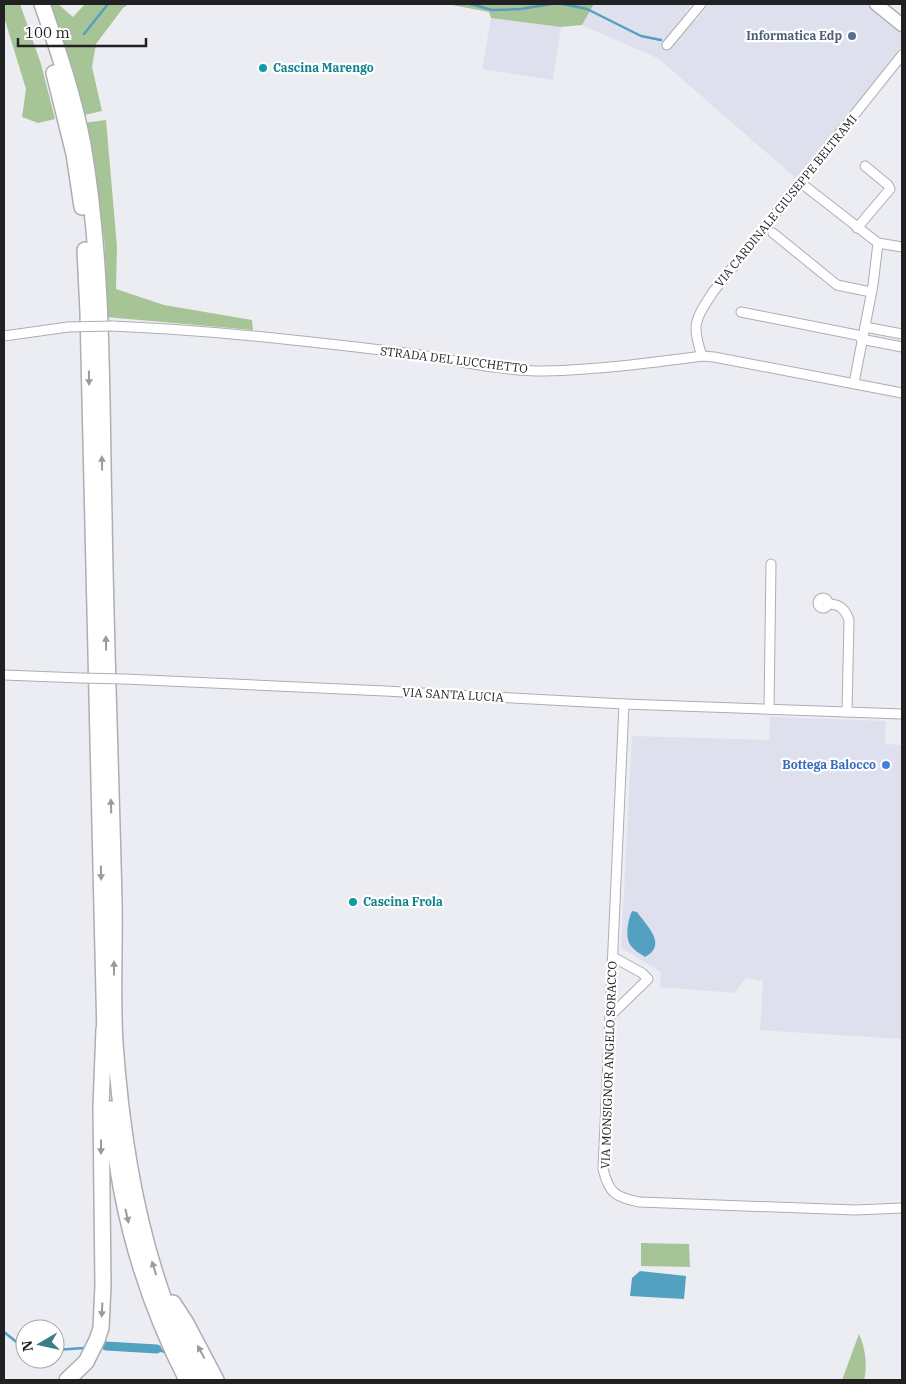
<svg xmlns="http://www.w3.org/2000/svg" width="906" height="1384" font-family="'IBM Plex Serif',serif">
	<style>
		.built { fill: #dee0ee }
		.green { fill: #a7c497 }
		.water { fill: #53a1c1 }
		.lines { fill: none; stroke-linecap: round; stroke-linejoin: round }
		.stream { stroke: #53a1c1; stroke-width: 2.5 }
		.canal { stroke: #53a1c1; stroke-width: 9 }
		.minor-casing { stroke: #adaeb4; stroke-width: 11 }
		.secondary-casing { stroke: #adaeb4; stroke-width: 15 }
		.trunk-casing { stroke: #adaeb4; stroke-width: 18 }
		.minor { stroke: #fff; stroke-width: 9 }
		.secondary { stroke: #fff; stroke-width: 12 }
		.trunk { stroke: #fff; stroke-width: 15 }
		.minor-bridge-casing { stroke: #adaeb4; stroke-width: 11; stroke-linecap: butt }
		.minor-bridge { stroke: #fff; stroke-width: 9 }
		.oneway { fill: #9b9b9c }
		.service-dot { fill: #5c6f8a; stroke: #fff; stroke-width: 2 }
		.culture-dot { fill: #0f9aa8; stroke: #fff; stroke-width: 2 }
		.shop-dot { fill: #3f7fe0; stroke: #fff; stroke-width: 2 }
		.labels { text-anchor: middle; stroke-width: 4.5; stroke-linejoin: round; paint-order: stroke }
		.service-label { font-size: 12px; font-weight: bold; fill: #4e5e75; stroke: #fff; text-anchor: end }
		.culture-label { font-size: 12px; font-weight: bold; fill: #0d838f; stroke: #fff; text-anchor: start }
		.street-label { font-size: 12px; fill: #212123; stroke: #fff }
		.shop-label { font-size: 12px; font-weight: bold; fill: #366cbe; stroke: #fff; text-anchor: end }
	</style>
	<rect width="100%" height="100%" fill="#ecedf2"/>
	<!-- built -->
	<g class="built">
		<path d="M 594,4 L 692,4 L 685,12 L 696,21 L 709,4 L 866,4 L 902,33 L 902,46 L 798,180 L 659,59 L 582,25 Z"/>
		<path d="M 491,18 L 561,27 L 553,80 L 482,69 Z"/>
		<path d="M 770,717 L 886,721 L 885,744 L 902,745 L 902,1039 L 760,1030 L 763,981 L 746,978 L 734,993 L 660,987 L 661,972 L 621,948 L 632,736 L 769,740 Z"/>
	</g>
	<!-- green -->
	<g class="green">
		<path d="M 4,4 L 20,4 L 41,64 L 55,119 L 38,123 L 22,117 L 26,89 L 4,17 Z"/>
		<path d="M 47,4 L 58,4 L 73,17 L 85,4 L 129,4 L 123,8 L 96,44 L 92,67 L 102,111 L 80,116 Z"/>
		<path d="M 447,4 L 594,4 L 582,25 L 561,27 L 491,18 L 489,12 Z"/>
		<path d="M 106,120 L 117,247 L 116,289 L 164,305 L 252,320 L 253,330 L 106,317 L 106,270 L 104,238 L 83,123 Z"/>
		<path d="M 641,1243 L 689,1244 L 690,1267 L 641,1266 Z"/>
		<path d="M 859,1334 C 865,1347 868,1367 864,1380 L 842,1380 Z"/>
	</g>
	<!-- water -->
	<g class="water">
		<path d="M 632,911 L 637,912 C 647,926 668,945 645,957 C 641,954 635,951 632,947 C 624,939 628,920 632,911 Z"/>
		<path d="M 640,1271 L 686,1276 L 684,1299 L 630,1296 L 632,1278 Z"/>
	</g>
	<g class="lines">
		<!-- stream -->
		<g class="stream">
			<path d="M 471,4 L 492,10 L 521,9 L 551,4"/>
			<path d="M 563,4 L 587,9 L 641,36 L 661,40"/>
			<path d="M 84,34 L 108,4"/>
			<path d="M 4,1332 L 19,1344 L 25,1346"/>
			<path d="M 157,1349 L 167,1353"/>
			<path d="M 55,1350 L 84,1348"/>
		</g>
		<!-- canal -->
		<path class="canal" d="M 106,1346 L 157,1349"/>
		<!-- minor casing -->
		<g class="minor-casing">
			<g id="minor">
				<path d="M 667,45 L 701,4"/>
				<path d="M 801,183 L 878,243"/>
				<path d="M 857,228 L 890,189 L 888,185 L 865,166"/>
				<path d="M 773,233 L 837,285 L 871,292"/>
				<path d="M 741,312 L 862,336"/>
				<path d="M 112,326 C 211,330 308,341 406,353 C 452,359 497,371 544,371 C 597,370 650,363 702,356 L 714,357 L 902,393"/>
				<path d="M 865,327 L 902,334"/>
				<path d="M 4,336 L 68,327"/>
				<path d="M 861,339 L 902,347"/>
				<path d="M 702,356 C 691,324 695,320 713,292 L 902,55"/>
				<path d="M 854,383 L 873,285 L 878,243 L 902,247"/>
				<circle cx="823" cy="603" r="5"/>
				<path d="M 828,604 C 840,604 845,609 849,620 L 847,712"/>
				<path d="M 4,675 L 81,678"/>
				<path d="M 124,679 L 385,691 L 624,704 L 902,714"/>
				<path d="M 624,704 L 603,1169 C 609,1194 616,1197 639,1202 L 855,1210 L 902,1208"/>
				<path d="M 769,709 L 771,564"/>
				<path d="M 611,1015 L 648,979 L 642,973 L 613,957"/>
			</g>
		</g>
		<!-- secondary casing -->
		<g class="secondary-casing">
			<path id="secondary" d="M 876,4 L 902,25"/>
		</g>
		<!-- trunk casing -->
		<g class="trunk-casing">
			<g id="trunk">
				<path d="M 42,4 C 58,50 74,97 83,145 C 104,267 101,393 104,516 C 106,645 111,774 114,902 C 115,949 112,996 115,1043 C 121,1129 134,1215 163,1297 C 174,1326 187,1353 200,1380"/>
				<path d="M 54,73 L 74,154 L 82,207"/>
				<path d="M 85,250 L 88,312 L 105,1037"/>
				<path d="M 111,1109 C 118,1203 144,1296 187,1380"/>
				<path d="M 173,1303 L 186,1323 L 216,1380"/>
				<path d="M 67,1380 L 86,1362 L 97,1340 L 101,1328 L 103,1285 L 101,1107 L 104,1029"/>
			</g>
		</g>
		<!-- minor -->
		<use href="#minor" class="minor"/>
		<!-- secondary -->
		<use href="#secondary" class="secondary"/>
		<!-- trunk -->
		<use href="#trunk" class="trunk"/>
		<!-- minor-bridge casing -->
		<g class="minor-bridge-casing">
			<g id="minor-bridge">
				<path d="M 68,327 L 112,326"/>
				<path d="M 81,678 L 124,679"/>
			</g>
		</g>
		<!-- minor-bridge -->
		<use href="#minor-bridge" class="minor-bridge"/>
	</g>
	<!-- one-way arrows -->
	<defs><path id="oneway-solid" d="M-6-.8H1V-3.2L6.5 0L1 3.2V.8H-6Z" transform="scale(1.25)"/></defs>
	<g class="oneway">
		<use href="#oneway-solid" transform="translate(89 378) rotate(89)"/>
		<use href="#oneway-solid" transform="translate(102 463) rotate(-91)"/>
		<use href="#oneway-solid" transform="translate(106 643) rotate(-91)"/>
		<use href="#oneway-solid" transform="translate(111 806) rotate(-92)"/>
		<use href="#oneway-solid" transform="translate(101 873) rotate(89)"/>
		<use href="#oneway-solid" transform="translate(114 968) rotate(-90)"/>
		<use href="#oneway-solid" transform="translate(101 1147) rotate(90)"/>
		<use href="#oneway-solid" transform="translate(127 1216) rotate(77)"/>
		<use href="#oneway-solid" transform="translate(154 1268) rotate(-107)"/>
		<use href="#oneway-solid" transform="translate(102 1310) rotate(93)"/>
		<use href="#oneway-solid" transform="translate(201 1352) rotate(-118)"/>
	</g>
	<!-- markers -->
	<circle class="service-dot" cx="852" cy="36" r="5"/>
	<g class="culture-dot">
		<circle cx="263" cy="68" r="5"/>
		<circle cx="353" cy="902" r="5"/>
	</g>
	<circle class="shop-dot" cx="886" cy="765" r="5"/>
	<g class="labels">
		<!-- service labels -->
		<g class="service-label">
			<text x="842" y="40">Informatica Edp</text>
		</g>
		<!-- culture labels -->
		<g class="culture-label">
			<text x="273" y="72">Cascina Marengo</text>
			<text x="363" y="906">Cascina Frola</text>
		</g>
		<!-- street labels -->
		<g class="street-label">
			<text transform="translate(786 201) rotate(-51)" y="4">VIA CARDINALE GIUSEPPE BELTRAMI</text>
			<text transform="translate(454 360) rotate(7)" y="4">STRADA DEL LUCCHETTO</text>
			<text transform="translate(453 695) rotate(3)" y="4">VIA SANTA LUCIA</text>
			<text transform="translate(609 1065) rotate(-88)" y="4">VIA MONSIGNOR ANGELO SORACCO</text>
		</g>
		<!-- shop labels -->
		<g class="shop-label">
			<text x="876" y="769">Bottega Balocco</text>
		</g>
	</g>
	<!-- border -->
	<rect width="906" height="1384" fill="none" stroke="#212123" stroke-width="10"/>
	<!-- north arrow -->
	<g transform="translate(40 1344) rotate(261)"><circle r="24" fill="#ffffff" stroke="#a6a6a7"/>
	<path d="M0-4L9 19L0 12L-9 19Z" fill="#388085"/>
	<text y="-8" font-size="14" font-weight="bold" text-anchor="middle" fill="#212123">N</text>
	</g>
	<!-- scale -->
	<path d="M18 38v8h128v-8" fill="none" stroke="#212123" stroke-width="2.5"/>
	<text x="25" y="38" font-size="15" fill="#212123" stroke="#ffffff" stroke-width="4" paint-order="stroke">100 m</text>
</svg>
